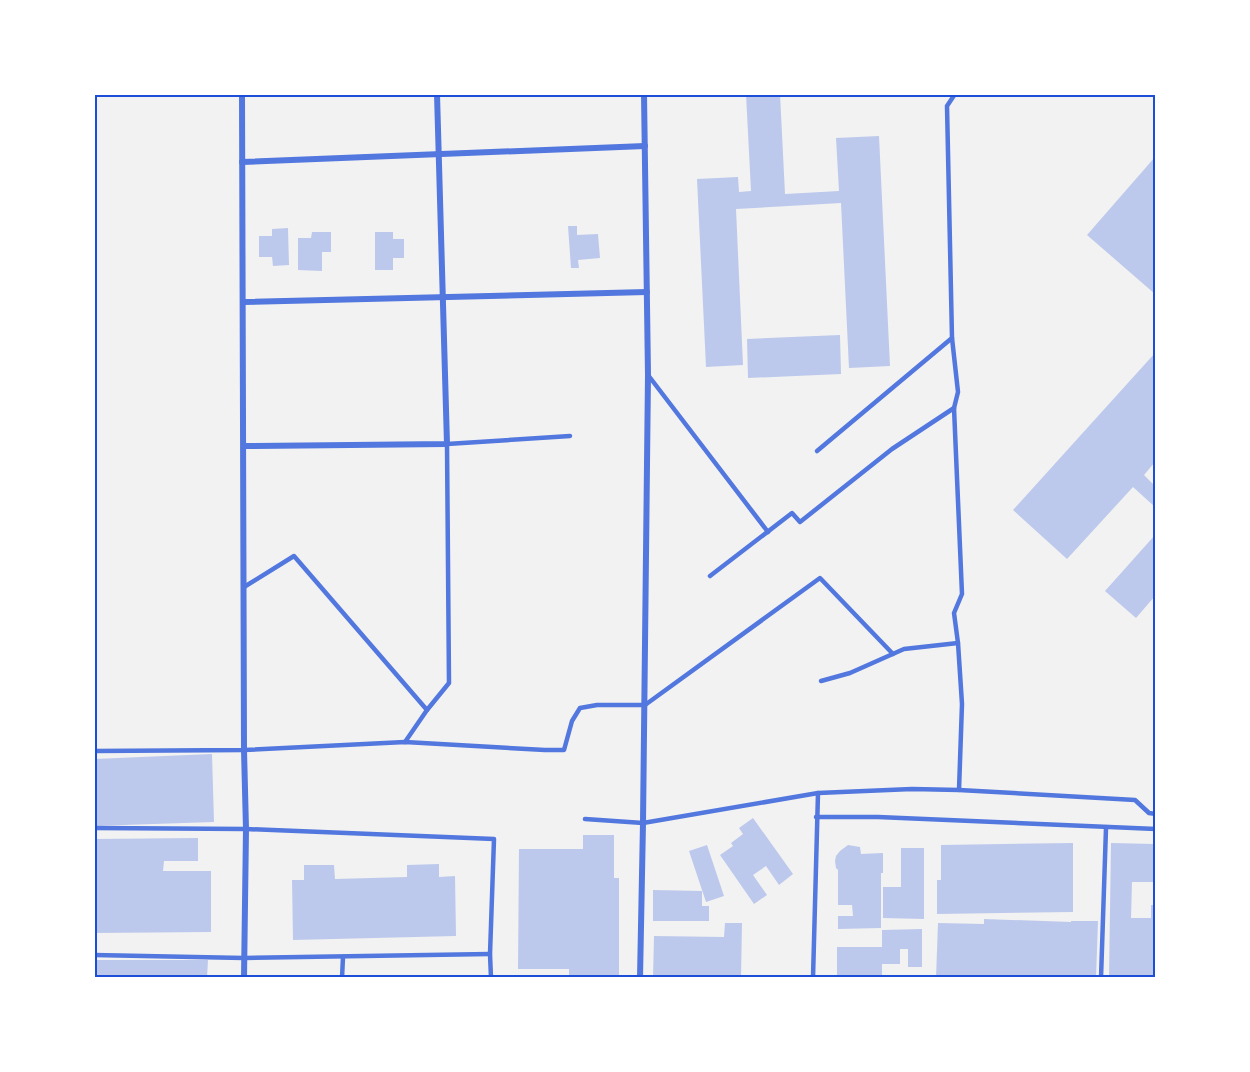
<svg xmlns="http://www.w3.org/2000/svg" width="1250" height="1072" font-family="'Source Sans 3',sans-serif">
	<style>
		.building { fill: #bdc9ec }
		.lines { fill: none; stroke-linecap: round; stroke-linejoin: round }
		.service { stroke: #5277de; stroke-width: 4.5 }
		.minor { stroke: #5277de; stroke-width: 6 }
		.neatline { fill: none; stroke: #1d4ed8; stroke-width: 2 }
	</style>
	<rect width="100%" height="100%" fill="#f2f2f2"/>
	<!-- building -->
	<g class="building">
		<path d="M 746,94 L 780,94 L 785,194 L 839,191 L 836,138 L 879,136 L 890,366 L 849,368 L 841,203 L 736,209 L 743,365 L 706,367 L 697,179 L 738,177 L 739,192 L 751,191 Z"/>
		<path d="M 1155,157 L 1155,294 L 1087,235 Z"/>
		<path d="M 568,226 L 577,226 L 577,235 L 598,234 L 600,258 L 578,260 L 579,268 L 571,268 Z"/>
		<path d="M 288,228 L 289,265 L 273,266 L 272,257 L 259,257 L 259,236 L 272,236 L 272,229 Z"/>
		<path d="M 312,232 L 331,232 L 331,252 L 322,252 L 322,271 L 298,270 L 298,238 L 311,238 Z"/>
		<path d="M 375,232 L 393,232 L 393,239 L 404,239 L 404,258 L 393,258 L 393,270 L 375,270 Z"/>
		<path d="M 840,335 L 841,374 L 748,378 L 747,339 Z"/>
		<path d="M 1155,353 L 1155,462 L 1144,475 L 1155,486 L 1155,507 L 1133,487 L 1067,559 L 1013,510 Z"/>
		<path d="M 1155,535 L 1155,596 L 1136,618 L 1105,591 Z"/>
		<path d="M 212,754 L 214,822 L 94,826 L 94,759 Z"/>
		<path d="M 753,818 L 793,874 L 779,885 L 766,866 L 753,875 L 767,895 L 754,904 L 720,855 L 733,846 L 731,843 L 743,834 L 739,828 Z"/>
		<path d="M 583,835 L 614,835 L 614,878 L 619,878 L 619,978 L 569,978 L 569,969 L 518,969 L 519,849 L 583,849 Z"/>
		<path d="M 198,838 L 198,861 L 164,861 L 163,871 L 211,871 L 211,932 L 94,933 L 94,839 Z"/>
		<path d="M 1073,843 L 1073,912 L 937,914 L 937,880 L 941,880 L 941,845 Z"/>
		<path d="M 1111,843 L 1155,844 L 1155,882 L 1132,882 L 1131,918 L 1151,918 L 1151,905 L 1155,905 L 1155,978 L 1109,978 Z"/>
		<path d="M 707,845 L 724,896 L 706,902 L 689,851 Z"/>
		<path d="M 848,845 L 860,847 L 861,854 L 883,853 L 883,873 L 881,873 L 881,928 L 838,929 L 838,916 L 853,916 L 852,905 L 838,905 L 838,870 L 836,868 L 835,861 L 836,856 L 840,851 Z"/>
		<path d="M 901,848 L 924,848 L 924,919 L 883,918 L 883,887 L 901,887 Z"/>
		<path d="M 439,864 L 439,877 L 455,876 L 456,936 L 293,940 L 292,880 L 304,880 L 304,865 L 334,865 L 335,879 L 407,877 L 407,865 Z"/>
		<path d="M 653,890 L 702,891 L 702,906 L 709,906 L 709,921 L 653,921 Z"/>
		<path d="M 984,919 L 1071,922 L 1071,921 L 1098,921 L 1096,978 L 936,978 L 938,923 L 984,924 Z"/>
		<path d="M 725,923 L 742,923 L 741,978 L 653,978 L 654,936 L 724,937 Z"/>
		<path d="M 922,929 L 922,967 L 908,967 L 908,949 L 900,949 L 900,964 L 882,964 L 882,978 L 837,978 L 837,947 L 882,947 L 882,930 Z"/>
		<path d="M 94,960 L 208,960 L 207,978 L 94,978 Z"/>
	</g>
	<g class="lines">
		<!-- service -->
		<g class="service">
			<path d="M 955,94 L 947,106 L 952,338 L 958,392 L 954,408 L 962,594 L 954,613 L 958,643 L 962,704 L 959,790"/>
			<path d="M 648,375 L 768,532"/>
			<path d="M 817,451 L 952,338"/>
			<path d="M 710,576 L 792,513 L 800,522 L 892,449 L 954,408"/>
			<path d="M 244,587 L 294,556 L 427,710"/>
			<path d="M 821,681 L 850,673 L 904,649 L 958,643"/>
			<path d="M 405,742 L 427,710 L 449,683 L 447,444 L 570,436"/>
			<path d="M 94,751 L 244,750 L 405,742 L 545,750 L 564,750 L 572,721 L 580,708 L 597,705 L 645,705 L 820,578 L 893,654"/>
			<path d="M 816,817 L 878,817 L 1156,829"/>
			<path d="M 585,819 L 643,823 L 818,793 L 912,789 L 959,790 L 1135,800 L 1149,813 L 1156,814"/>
			<path d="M 94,828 L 246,829 L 494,839 L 490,954 L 491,978"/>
			<path d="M 94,955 L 244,958 L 490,954"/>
			<path d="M 342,978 L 343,957"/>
			<path d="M 813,978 L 818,793"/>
			<path d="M 1101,978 L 1106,828"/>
		</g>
		<!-- minor -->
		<g class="minor">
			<path d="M 242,94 L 244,750 L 246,829 L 244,978"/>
			<path d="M 242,162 L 645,146"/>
			<path d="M 243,302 L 647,292"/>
			<path d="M 244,446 L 447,444 L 437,94"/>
			<path d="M 640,978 L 643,823 L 648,375 L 644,94"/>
		</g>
	</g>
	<!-- border -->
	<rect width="1250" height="1072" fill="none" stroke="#ffffff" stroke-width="192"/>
	<rect x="96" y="96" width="1058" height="880" class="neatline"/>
</svg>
